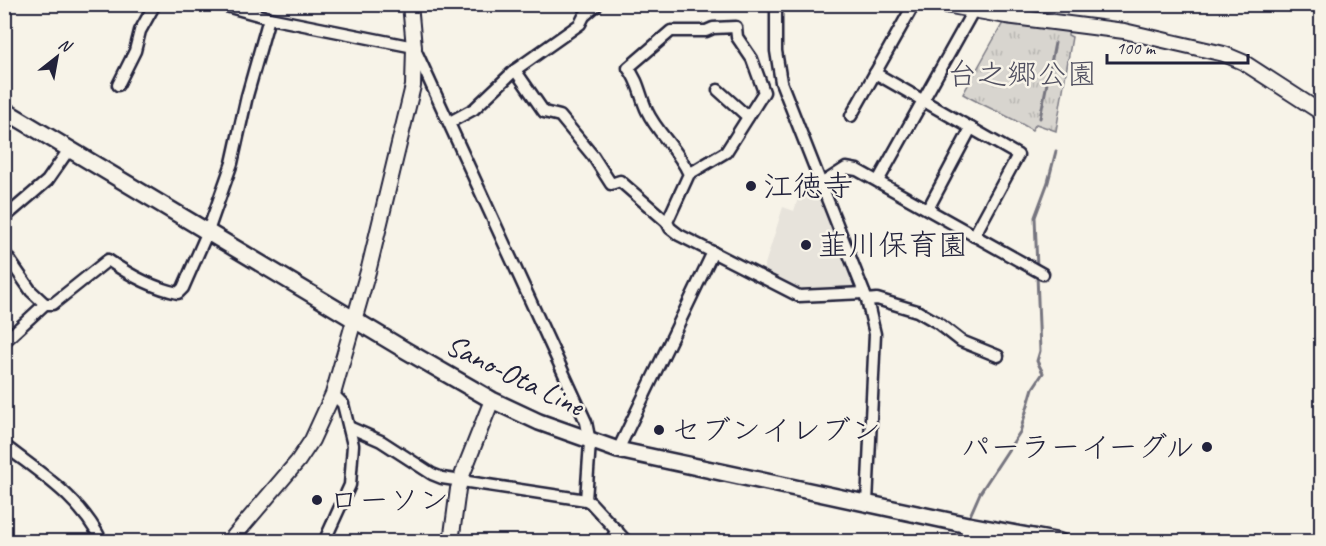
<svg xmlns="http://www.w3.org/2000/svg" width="1326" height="546" font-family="Caveat,'Klee One',sans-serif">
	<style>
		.built { fill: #e7e3db }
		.park { fill: url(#park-tufts); stroke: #7d7c85; stroke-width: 1.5 }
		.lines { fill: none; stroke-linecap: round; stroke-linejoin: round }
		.stream { stroke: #76747f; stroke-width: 3 }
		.minor-casing { stroke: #22223b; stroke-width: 15 }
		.tertiary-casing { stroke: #22223b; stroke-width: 18 }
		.secondary-casing { stroke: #22223b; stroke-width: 20 }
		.minor { stroke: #f7f3e8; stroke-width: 10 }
		.tertiary { stroke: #f7f3e8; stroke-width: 14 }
		.secondary { stroke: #f7f3e8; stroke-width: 15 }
		.poi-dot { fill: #22223b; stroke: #f7f3e8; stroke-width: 2 }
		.labels { text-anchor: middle; stroke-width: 5; stroke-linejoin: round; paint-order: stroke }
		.park-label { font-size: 30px; fill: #504f60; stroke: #f7f3e8 }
		.poi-label { font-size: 30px; fill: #22223b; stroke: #f7f3e8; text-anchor: start }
		.street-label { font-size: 30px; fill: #22223b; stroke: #f7f3e8 }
	</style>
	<defs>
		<pattern id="park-tufts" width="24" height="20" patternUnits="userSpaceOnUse" patternTransform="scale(1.5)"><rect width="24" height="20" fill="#d8d5cf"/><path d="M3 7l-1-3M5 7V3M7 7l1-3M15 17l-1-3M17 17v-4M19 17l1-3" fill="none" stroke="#b9b7b3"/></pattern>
	</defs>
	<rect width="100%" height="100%" fill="#f7f3e8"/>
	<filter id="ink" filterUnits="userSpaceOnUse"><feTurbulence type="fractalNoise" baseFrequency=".0167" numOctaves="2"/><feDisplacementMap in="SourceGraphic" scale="12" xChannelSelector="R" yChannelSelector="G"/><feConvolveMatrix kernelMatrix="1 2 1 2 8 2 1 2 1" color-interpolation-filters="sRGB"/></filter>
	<g filter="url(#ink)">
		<!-- built -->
		<path class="built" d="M 800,192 L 821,198 L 855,288 L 854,291 L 798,292 L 762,274 L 783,207 L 794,211 Z"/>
		<!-- park -->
		<path class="park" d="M 1004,21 L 1068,30 L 1068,35 L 1072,37 L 1056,131 L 1036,124 L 1032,130 C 1010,116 985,107 963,94 Z"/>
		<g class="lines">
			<!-- stream -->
			<g class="stream">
				<path d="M 1040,118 L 1055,43"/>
				<path d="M 1037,269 L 1035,217 L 1048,182 L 1056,151"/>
				<path d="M 1037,529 L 969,518 L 980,493 L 1020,432 L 1033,388 L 1043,373 L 1037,361 L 1040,351 L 1037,275"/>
			</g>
			<!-- minor casing -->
			<g class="minor-casing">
				<g id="minor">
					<path d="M 219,4 L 269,18 L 414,47 L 586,422 L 590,442 L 586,500"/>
					<path d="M 776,4 L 776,51 L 781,82 L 867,300 L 875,334 L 867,503"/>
					<path d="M 515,70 L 544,112 L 560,116 L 593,156 L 611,184 L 620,181 L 667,222"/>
					<path d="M 875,73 L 1018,155 L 974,236"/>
					<path d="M 118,85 L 135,51 L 140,31 L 155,4"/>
					<path d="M 718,90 L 748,117"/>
					<path d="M 851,116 L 914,4"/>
					<path d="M 450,122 L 474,109 L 515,70 L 580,24 L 584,16 L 598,4"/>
					<path d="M 689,174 C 678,149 657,133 647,111 C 640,96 639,81 628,68 L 671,31 L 706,31 L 713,28 L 736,27 L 737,37 L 752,59 L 764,92 L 726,152 L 689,174 L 667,222 L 670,228 L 679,235 L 799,296 L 864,293"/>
					<path d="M 878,181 L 973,11"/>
					<path d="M 821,184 L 846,168 L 857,170 L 1043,274"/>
					<path d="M 928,209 L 971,128"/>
					<path d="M 4,218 L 47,181 L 70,148"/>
					<path d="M 4,252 L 31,291 L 45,304"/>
					<path d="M 867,300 L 877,299 L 917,311 L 938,323 L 961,341 L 998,356"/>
					<path d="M 4,342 L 45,304 L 53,304 L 108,260 C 128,274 154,288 178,293 L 183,288 L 208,231 L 232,163 L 247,96 L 269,18"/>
					<path d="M 349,427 L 381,441 L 432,474 L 442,478 L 586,500 L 591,503 L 627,542"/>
					<path d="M 4,445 C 42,475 80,497 102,542"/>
					<path d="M 618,450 L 713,252"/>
					<path d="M 324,542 L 350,485 L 353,445 L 343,404 L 333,394"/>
					<path d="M 610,542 L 617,530"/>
					<path d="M 965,542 L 968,525"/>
				</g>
			</g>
			<!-- tertiary casing -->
			<g class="tertiary-casing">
				<g id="tertiary">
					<path d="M 940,4 L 1006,16 L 1124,31 L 1224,54 L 1243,62 L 1322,113"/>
					<path d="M 229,542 L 298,461 L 312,440 L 333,394 L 369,268 L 413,86 L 414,47 L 410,4"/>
					<path d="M 451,542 L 458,489 L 463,473 L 492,400"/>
				</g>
			</g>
			<!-- secondary casing -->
			<g class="secondary-casing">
				<path id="secondary" d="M 4,110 L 405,350 L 492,400 L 539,422 L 618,450 L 968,525 L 1060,542"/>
			</g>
			<!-- minor -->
			<use href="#minor" class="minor"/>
			<!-- tertiary -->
			<use href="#tertiary" class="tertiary"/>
			<!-- secondary -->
			<use href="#secondary" class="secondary"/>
		</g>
	</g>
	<!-- markers -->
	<g class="poi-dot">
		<circle cx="751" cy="186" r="6"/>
		<circle cx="806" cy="245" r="6"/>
		<circle cx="659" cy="430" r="6"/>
		<circle cx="1207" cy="447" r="6"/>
		<circle cx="317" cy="500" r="6"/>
	</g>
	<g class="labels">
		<!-- park labels -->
		<g class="park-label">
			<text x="1022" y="84">台之郷公園</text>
		</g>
		<!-- poi labels -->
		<g class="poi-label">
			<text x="763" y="196">江徳寺</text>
			<text x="818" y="255">韮川保育園</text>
			<text x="671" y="440">セブンイレブン</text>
			<text x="1195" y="457" text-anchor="end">パーラーイーグル</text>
			<text x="329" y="510">ローソン</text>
		</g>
		<!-- street labels -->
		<g class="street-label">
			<text transform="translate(515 375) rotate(26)" y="10">Sano-Ota Line</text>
		</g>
	</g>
	<!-- margin -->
	<rect width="1326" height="546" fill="none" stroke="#f7f3e8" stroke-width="24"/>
	<rect x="12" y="12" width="1302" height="522" fill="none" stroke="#22223b" stroke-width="2" filter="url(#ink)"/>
	<!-- north arrow -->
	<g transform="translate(57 57) rotate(31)" stroke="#f7f3e8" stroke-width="4.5" paint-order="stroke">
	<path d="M0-4.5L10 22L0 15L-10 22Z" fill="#22223b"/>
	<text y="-9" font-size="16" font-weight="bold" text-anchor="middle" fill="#22223b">N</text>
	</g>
	<!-- scale -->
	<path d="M1107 54v9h141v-9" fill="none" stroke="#22223b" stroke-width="3"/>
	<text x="1116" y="54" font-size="18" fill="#22223b" stroke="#f7f3e8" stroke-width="4.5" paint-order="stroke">100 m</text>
</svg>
